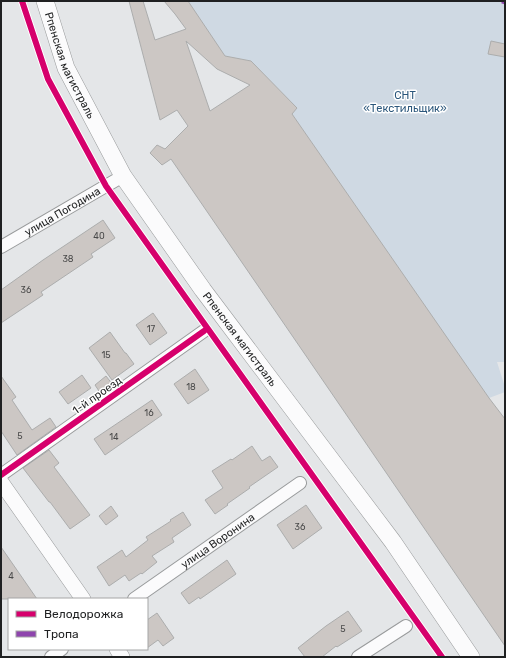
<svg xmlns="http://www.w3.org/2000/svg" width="506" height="658" font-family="Rubik,sans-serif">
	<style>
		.green { fill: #cfd9e3 }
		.building { fill: #ccc7c4; stroke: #acadad; fill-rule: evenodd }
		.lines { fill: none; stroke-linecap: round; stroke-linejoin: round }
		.minor-casing { stroke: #999b9c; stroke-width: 14 }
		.tertiary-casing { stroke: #999b9c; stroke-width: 16 }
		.secondary-casing { stroke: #999b9c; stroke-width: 18 }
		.minor { stroke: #fbfbfc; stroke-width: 12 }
		.tertiary { stroke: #fbfbfc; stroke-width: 15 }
		.secondary { stroke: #fbfbfc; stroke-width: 17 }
		.quiet { stroke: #8e44ad; stroke-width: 5; stroke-dasharray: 10 5; stroke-linecap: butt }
		.cycleway-casing { stroke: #fff; stroke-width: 8 }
		.cycleway { stroke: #d6006c; stroke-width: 6 }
		.labels { text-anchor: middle; stroke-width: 3; stroke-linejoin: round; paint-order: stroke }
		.number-label { font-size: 9px; fill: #4a4a4a }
		.street-label { font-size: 11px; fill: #1f2021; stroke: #fff }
		.park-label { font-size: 11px; fill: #2a567b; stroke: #fff }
	</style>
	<rect width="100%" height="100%" fill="#e4e6e8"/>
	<!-- green -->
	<path class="green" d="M 188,1 L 505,1 L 505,362 L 497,362 L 505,387 L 505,392 L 489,398 L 292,114 L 297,108 L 251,61 L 225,56 Z"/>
	<!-- building -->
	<g class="building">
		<path d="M 129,1 L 143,1 L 155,40 L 186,29 L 175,14 L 164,1 L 188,1 L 225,56 L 251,61 L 297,108 L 292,114 L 489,398 L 505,419 L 505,646 L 171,159 L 162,165 L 150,153 L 157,145 L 165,149 L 188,126 L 177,110 L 160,120 ZM 186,41 L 217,69 L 250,85 L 210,111 Z"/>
		<path d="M 491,41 L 505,44 L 505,57 L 488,54 Z"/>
		<path d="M 103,220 L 115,238 L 91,254 L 93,257 L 41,292 L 43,295 L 1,323 L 1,290 L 43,260 Z"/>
		<path d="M 153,313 L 167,333 L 150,345 L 136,325 Z"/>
		<path d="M 110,332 L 125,353 L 126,353 L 134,364 L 112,380 L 89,348 Z"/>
		<path d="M 195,369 L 209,390 L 188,404 L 174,384 Z"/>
		<path d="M 82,375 L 91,388 L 68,404 L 59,392 Z"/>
		<path d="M 1,376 L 16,397 L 12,400 L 32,430 L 50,418 L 56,427 L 17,455 L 1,431 Z"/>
		<path d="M 106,376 L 113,385 L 101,394 L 95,385 Z"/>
		<path d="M 152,400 L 162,415 L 105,455 L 94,439 Z"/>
		<path d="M 252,446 L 262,461 L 270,456 L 278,467 L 249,487 L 250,488 L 227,504 L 228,505 L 215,514 L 205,500 L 223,488 L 212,471 L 231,459 L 232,460 Z"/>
		<path d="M 49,450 L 59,463 L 54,467 L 90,515 L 70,529 L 50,502 L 49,502 L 23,468 Z"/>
		<path d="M 306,505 L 322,528 L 293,549 L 277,525 Z"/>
		<path d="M 111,506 L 118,516 L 106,525 L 99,516 Z"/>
		<path d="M 183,512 L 191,525 L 172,538 L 174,542 L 152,556 L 157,562 L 142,574 L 141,573 L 129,581 L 125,575 L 109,586 L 97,567 L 122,550 L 126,557 L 148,540 L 146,537 L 171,521 L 170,520 Z"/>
		<path d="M 1,547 L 37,599 L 1,599 Z"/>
		<path d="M 227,560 L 236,574 L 200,599 L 199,597 L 189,604 L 181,593 Z"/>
		<path d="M 348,611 L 362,631 L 337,647 L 336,646 L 322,657 L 305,657 L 298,648 L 326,626 Z"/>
		<path d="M 157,613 L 174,638 L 163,646 L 158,640 L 147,648 L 147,620 Z"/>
	</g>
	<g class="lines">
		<!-- minor casing -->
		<g class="minor-casing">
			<g id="minor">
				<path id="s1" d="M 1,247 L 123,176"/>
				<path d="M 1,475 L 204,331"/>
				<path id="s2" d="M 134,599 L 300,483"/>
				<path d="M 51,657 L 62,649"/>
				<path d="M 358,657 L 406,626"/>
			</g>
		</g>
		<!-- tertiary casing -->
		<g class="tertiary-casing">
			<g id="tertiary">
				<path d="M 1,482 L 83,599"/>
				<path d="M 117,649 L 122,657"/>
			</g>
		</g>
		<!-- secondary casing -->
		<g class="secondary-casing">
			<g id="secondary">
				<path id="s3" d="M 45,1 L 66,68 L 123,176 L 203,290 L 393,542 L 471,657"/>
			</g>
		</g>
		<!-- minor -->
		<use href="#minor" class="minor"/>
		<!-- tertiary -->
		<use href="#tertiary" class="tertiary"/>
		<!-- secondary -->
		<use href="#secondary" class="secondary"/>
		<!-- quiet -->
		<path class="quiet" d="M 502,1 L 505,2"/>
		<!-- cycleway casing -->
		<g class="cycleway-casing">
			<g id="cycleway">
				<path d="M 22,1 L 48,79 L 106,186 L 442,657"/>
				<path d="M 1,475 L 204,331"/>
			</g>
		</g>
		<!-- cycleway -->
		<use href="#cycleway" class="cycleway"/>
	</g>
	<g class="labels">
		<!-- number labels -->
		<g class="number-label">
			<text x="99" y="239">40</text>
			<text x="68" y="262">38</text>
			<text x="26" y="293">36</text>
			<text x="151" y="332">17</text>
			<text x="106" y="358">15</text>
			<text x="191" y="390">18</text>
			<text x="149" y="416">16</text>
			<text x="20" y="439">5</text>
			<text x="114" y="440">14</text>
			<text x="300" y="530">36</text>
			<text x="11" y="579">4</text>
			<text x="343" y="632">5</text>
		</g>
		<!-- street labels -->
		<g class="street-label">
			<text dy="4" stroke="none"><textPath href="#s3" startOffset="69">Рпенская магистраль</textPath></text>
			<text dy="4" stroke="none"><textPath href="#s1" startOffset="71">улица Погодина</textPath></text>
			<text dy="4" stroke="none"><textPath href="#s3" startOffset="393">Рпенская магистраль</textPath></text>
			<text transform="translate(97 395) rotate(-35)" y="4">1-й проезд</text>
			<text dy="4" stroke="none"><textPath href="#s2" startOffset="102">улица Воронина</textPath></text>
		</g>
		<!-- park labels -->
		<g class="park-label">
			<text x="405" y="99">СНТ<tspan x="405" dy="13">«Текстильщик»</tspan></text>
		</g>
	</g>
	<!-- border -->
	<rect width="506" height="658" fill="none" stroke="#1f2021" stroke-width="4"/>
	<!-- legend -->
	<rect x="8" y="598" width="140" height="52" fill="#ffffff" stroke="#a5a6a6"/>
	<rect x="16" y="611" width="20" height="6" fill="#d6006c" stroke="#a5a6a6"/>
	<text x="44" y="618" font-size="12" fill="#1f2021">Велодорожка</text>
	<rect x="16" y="631" width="20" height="6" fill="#8e44ad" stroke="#a5a6a6"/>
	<text x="44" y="638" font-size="12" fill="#1f2021">Тропа</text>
</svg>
